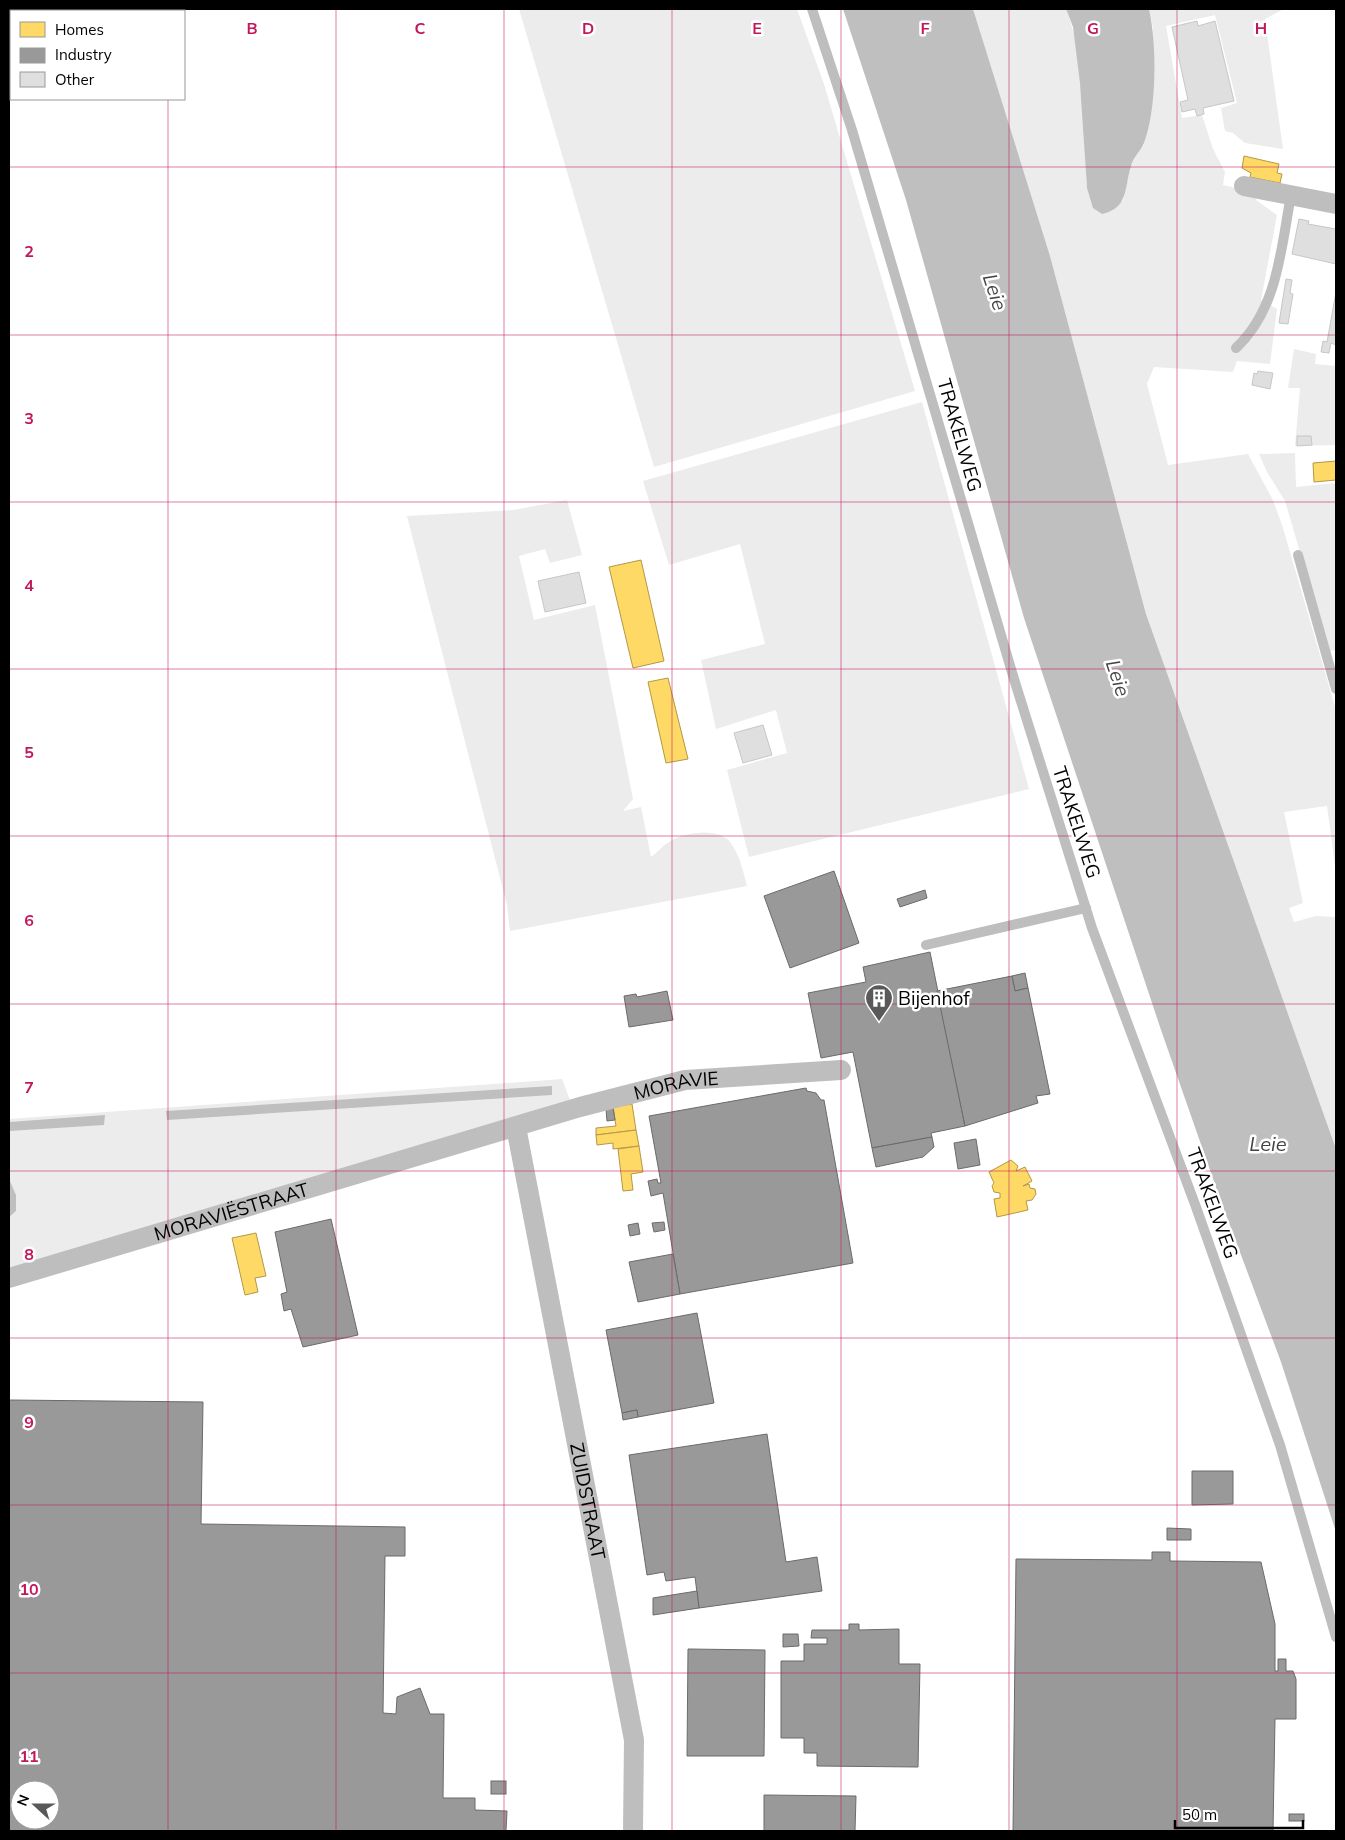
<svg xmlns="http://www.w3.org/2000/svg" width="1345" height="1840" font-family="Mulish,sans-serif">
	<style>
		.green { fill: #ececec }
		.water { fill: #bfbfbf }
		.homes { fill: #ffd966; stroke: #b29847 }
		.industry { fill: #999; stroke: #6b6b6b; fill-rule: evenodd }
		.building { fill: #dfdfdf; stroke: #c7c7c7 }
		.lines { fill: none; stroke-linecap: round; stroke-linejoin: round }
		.lane { stroke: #bebebe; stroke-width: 10 }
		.street { stroke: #bebebe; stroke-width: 20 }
		.grid { fill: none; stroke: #c2185b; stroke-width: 1; stroke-opacity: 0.55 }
		.labels { text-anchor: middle; stroke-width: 5; stroke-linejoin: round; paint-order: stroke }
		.street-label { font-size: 19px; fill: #000; stroke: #fff }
		.poi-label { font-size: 19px; fill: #000; stroke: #fff; text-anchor: start }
		.water-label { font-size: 20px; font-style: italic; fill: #444; stroke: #fff }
		.grid-label { font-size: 16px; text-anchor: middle; font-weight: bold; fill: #c2185b; stroke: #fff; stroke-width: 5; stroke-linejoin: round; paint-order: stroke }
	</style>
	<rect width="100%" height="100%" fill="#fff"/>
	<!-- green -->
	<g class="green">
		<path d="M 519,9 L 797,9 L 824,84 L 915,391 L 654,467 Z"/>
		<path d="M 973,9 L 1066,9 C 1086,59 1083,134 1087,188 L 1123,201 L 1131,163 L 1144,145 L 1153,28 L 1149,9 L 1284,9 L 1265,19 L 1283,149 L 1245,143 L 1233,133 L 1225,131 L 1221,108 L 1237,103 L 1215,15 L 1166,26 L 1182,118 L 1202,115 L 1213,149 L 1225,172 L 1223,185 L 1257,193 L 1256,200 L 1277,215 L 1261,300 L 1277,309 L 1270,364 L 1237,361 L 1233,372 L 1154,367 L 1147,384 L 1168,465 L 1248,454 L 1273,500 L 1283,528 L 1336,710 L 1336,873 L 1327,806 L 1284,812 L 1303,903 L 1289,908 L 1294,922 L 1316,916 L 1336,917 L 1336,1149 L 1146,614 L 1050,256 Z"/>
		<path d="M 1294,349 L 1316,354 L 1315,364 L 1336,366 L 1336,445 L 1295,446 L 1300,388 L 1288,388 Z"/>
		<path d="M 922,402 L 1029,789 L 749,857 L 727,770 L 787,753 L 776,710 L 716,729 L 701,660 L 765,644 L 740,544 L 669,565 L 643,481 Z"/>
		<path d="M 1295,453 L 1296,487 L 1336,483 L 1336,650 L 1329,651 L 1285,501 L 1267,472 L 1259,454 Z"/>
		<path d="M 567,500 L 582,555 L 550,563 L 545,549 L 519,556 L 534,620 L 595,605 L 633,799 L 623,811 L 641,807 L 651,857 C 657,853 662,846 669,842 C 683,832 719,827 730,842 C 740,855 743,871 747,886 L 510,931 L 507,905 L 407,516 L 513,510 Z"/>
		<path d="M 562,1079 L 570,1100 L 9,1275 L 9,1119 Z"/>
	</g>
	<!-- water -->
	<g class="water">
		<path d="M 843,9 L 973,9 L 1050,256 L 1146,614 L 1336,1149 L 1336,1532 L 1281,1362 L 1219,1196 L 1160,1027 L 1024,618 L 906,200 Z"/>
		<path d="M 1066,9 L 1149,9 C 1157,44 1157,109 1144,143 C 1141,151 1133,157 1131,166 C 1124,188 1129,208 1102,214 L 1093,208 L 1087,188 L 1080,83 L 1073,27 Z"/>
		<path d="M 552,1086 L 552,1095 L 167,1120 L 166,1111 Z"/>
		<path d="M 105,1115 L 104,1125 L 9,1131 L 9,1122 Z"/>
		<path d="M 9,1179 L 16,1195 L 16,1211 L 9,1217 Z"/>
	</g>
	<!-- homes -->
	<g class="homes">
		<path d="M 1244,156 L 1279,164 L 1277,173 L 1282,174 L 1280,183 L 1250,177 L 1251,173 L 1242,168 Z"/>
		<path d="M 1336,461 L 1336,480 L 1314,482 L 1313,463 Z"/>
		<path d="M 641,560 L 664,661 L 633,668 L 609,567 Z"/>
		<path d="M 668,678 L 688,759 L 666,763 L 648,682 Z"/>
		<path d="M 632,1104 L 636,1130 L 596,1135 L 596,1128 L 616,1126 L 613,1107 Z"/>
		<path d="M 636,1130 L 639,1146 L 613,1149 L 613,1143 L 597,1145 L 596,1135 Z"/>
		<path d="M 639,1146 L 643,1172 L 631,1174 L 633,1190 L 623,1191 L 618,1149 Z"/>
		<path d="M 1011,1160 L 1018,1166 L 1016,1171 L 1025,1167 L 1032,1181 L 1023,1186 L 1029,1184 L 1030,1188 L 1035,1189 L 1036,1194 L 1032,1200 L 1026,1201 L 1028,1210 L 997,1217 L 994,1199 L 1000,1198 L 1000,1193 L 994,1192 L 992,1186 L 994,1183 L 989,1172 Z"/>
		<path d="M 256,1233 L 266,1276 L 255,1278 L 258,1292 L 245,1295 L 232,1238 Z"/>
	</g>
	<!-- industry -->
	<g class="industry">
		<path d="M 834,871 L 859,943 L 790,968 L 764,896 Z"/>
		<path d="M 925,890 L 927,898 L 900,907 L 897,899 Z"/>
		<path d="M 930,952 L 965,1126 L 931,1133 L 932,1137 L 872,1148 L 853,1052 L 821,1058 L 808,993 L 866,982 L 863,967 Z"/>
		<path d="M 1025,973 L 1028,988 L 1015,991 L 1012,976 Z"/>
		<path d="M 1012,976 L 1015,991 L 1028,988 L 1050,1094 L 1036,1096 L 1038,1103 L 965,1126 L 937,991 Z"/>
		<path d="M 667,991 L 673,1020 L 629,1027 L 624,996 L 636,994 L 637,997 Z"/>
		<path d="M 806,1088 L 807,1091 L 816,1093 L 821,1100 L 824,1100 L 853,1263 L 680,1294 L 663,1193 L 651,1196 L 648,1181 L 657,1179 L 658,1183 L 661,1183 L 649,1116 Z"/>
		<path d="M 613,1107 L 615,1120 L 607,1121 L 606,1109 Z"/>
		<path d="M 932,1137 L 934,1147 L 923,1157 L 876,1167 L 872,1148 Z"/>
		<path d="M 976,1139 L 980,1165 L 958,1169 L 954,1143 Z"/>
		<path d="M 331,1219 L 358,1335 L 303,1347 L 291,1309 L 284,1311 L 281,1294 L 287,1292 L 275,1232 Z"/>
		<path d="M 664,1222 L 665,1230 L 654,1232 L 652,1223 Z"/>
		<path d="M 638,1223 L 640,1234 L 630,1236 L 628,1225 Z"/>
		<path d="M 673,1254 L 680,1294 L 638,1302 L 629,1262 Z"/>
		<path d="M 697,1313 L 714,1403 L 638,1417 L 637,1410 L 622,1413 L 606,1330 Z"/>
		<path d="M 9,1400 L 203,1402 L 201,1524 L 405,1527 L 405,1556 L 385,1556 L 383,1713 L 396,1714 L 397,1697 L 420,1688 L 430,1714 L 444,1714 L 443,1798 L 475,1798 L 475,1810 L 507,1811 L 506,1831 L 9,1831 ZM 20,1790 L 50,1790 L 50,1820 L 20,1820 Z"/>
		<path d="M 637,1410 L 638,1417 L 623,1420 L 622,1413 Z"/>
		<path d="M 767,1434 L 786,1562 L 817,1557 L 822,1591 L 699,1608 L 695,1577 L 666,1581 L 664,1572 L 647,1575 L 629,1455 Z"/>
		<path d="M 1192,1471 L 1233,1471 L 1233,1504 L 1192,1505 Z"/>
		<path d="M 1167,1528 L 1191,1529 L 1191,1540 L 1167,1540 Z"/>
		<path d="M 1152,1552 L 1170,1552 L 1170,1561 L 1261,1562 L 1275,1624 L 1275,1671 L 1278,1671 L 1278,1659 L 1286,1659 L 1286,1671 L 1293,1671 L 1296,1679 L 1296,1719 L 1275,1719 L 1273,1831 L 1013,1831 L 1016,1559 L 1152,1560 Z"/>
		<path d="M 697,1591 L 699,1608 L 653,1615 L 653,1598 Z"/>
		<path d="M 849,1624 L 859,1624 L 859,1630 L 899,1629 L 899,1664 L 920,1664 L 918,1767 L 817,1766 L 817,1753 L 804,1753 L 804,1738 L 781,1738 L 781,1661 L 804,1661 L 804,1644 L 827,1644 L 827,1638 L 811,1638 L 812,1630 L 849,1630 Z"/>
		<path d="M 783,1634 L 798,1634 L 799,1646 L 783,1647 Z"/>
		<path d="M 688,1649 L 765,1650 L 764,1756 L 687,1756 Z"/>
		<rect x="491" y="1781" width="15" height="13"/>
		<path d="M 764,1795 L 856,1796 L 855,1831 L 764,1831 Z"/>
		<rect x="1289" y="1814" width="15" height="7"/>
	</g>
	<!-- building -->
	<g class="building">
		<path d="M 1197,21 L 1198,26 L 1215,21 L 1234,101 L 1203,108 L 1204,114 L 1197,116 L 1195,109 L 1182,112 L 1180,102 L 1188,100 L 1172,27 Z"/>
		<path d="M 1299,219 L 1309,221 L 1308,224 L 1336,229 L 1336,264 L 1292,254 Z"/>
		<path d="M 1286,279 L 1292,280 L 1290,293 L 1293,294 L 1288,324 L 1279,323 Z"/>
		<path d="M 1336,292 L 1336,345 L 1331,343 L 1329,353 L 1321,352 L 1323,341 L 1327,342 Z"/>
		<path d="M 1258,371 L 1273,373 L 1270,389 L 1252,385 L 1254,373 L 1257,374 Z"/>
		<path d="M 1297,436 L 1311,436 L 1312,445 L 1297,446 Z"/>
		<path d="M 579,572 L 586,603 L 545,612 L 538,581 Z"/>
		<path d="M 763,725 L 772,755 L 743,763 L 734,733 Z"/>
	</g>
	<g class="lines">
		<!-- lane -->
		<g class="lane">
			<path d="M 812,9 L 852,130 L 1014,679 L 1092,928 L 1196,1207 L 1280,1445 L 1336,1637"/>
			<path d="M 1236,348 C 1278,309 1281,248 1291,195"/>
			<path d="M 1298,555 L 1336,689"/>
			<path d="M 926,945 L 1086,908"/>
		</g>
		<!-- street -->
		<g class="street">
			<path d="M 1244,186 L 1336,204"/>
			<path id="s1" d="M 516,1127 L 634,1740 L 633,1831"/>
			<path id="s2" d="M 9,1278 L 580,1107 L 685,1080 L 841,1070"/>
		</g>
	</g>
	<!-- grid -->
	<path class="grid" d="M 168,9 L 168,11M 336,9 L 336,1831M 504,9 L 504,1831M 672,9 L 672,1831M 841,9 L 841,1831M 1009,9 L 1009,1831M 1177,9 L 1177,1831M 168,99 L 168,1831M 9,167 L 1336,167M 9,335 L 1336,335M 9,502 L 1336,502M 9,669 L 1336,669M 9,836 L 1336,836M 9,1004 L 1336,1004M 9,1171 L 1336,1171M 9,1338 L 1336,1338M 9,1505 L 1336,1505M 9,1673 L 1336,1673"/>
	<!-- icons -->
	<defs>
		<g id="building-pin" transform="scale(1.4375)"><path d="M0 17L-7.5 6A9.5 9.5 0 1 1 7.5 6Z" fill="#595959" stroke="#fff"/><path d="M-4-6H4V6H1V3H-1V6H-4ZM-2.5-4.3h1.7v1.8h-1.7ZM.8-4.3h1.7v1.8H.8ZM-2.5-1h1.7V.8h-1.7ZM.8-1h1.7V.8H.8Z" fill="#fff"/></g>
	</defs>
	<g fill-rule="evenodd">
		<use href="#building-pin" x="879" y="998"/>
	</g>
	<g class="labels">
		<!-- street labels -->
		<g class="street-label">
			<text transform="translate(960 435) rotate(74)" y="7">TRAKELWEG</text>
			<text transform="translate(1077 822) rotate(72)" y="7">TRAKELWEG</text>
			<text dy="7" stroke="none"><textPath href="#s2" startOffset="695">MORAVIE</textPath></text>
			<text transform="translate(1213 1203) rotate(70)" y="7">TRAKELWEG</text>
			<text dy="7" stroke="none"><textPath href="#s2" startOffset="232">MORAVIËSTRAAT</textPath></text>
			<text dy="7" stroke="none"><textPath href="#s1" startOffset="381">ZUIDSTRAAT</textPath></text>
		</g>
		<!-- poi labels -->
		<g class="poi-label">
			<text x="898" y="1005">Bijenhof</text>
		</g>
		<!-- water labels -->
		<g class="water-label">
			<text transform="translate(995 292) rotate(72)" y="7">Leie</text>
			<text transform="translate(1118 678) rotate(72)" y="7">Leie</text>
			<text x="1268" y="1151">Leie</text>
		</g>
	</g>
	<g class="grid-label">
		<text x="252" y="34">B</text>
		<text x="420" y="34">C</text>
		<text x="588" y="34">D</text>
		<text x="757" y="34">E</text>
		<text x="925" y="34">F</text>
		<text x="1093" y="34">G</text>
		<text x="1261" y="34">H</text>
		<text x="29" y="257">2</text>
		<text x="29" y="424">3</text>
		<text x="29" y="591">4</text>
		<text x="29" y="758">5</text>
		<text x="29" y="926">6</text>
		<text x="29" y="1093">7</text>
		<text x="29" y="1260">8</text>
		<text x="29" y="1428">9</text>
		<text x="29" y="1595">10</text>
		<text x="29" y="1762">11</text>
	</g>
	<!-- border -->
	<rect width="1345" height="1840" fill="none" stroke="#000000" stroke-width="20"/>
	<!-- legend -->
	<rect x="10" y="10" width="175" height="90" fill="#ffffff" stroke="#999999"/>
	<rect x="20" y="22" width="25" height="15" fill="#ffd966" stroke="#999999"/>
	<text x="55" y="35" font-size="15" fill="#000000">Homes</text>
	<rect x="20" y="48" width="25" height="15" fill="#999999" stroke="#999999"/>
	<text x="55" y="60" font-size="15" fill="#000000">Industry</text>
	<rect x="20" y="72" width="25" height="15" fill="#dfdfdf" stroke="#999999"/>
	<text x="55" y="85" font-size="15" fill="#000000">Other</text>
	<!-- north arrow -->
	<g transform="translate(35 1805) rotate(291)"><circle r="24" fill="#ffffff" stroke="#999999"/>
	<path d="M0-4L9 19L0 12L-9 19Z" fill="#595959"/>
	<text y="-8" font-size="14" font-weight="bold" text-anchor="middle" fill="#000000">N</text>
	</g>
	<!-- scale -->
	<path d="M1175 1820v8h128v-8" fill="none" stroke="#000000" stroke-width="2.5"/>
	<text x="1182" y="1820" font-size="15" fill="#000000" stroke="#ffffff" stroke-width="4" paint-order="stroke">50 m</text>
</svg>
